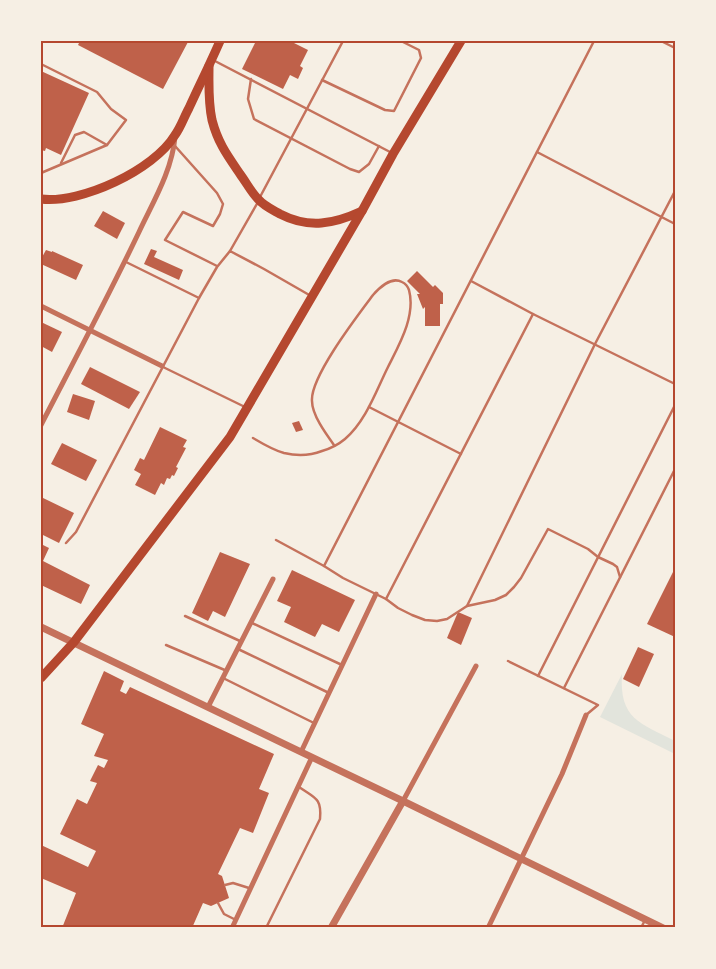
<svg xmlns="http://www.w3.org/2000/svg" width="716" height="969" font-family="Raleway,sans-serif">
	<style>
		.green { fill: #e2e4dc }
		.building { fill: #bf614a }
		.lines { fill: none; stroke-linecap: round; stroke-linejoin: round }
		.service { stroke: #c5725c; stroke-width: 2.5 }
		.minor { stroke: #c5725c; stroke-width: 5 }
		.tertiary { stroke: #c5725c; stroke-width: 7 }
		.primary { stroke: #b5482f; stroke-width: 9 }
		.neatline { fill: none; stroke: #b5482f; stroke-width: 2 }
	</style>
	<rect width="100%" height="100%" fill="#f6efe4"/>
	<!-- green -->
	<path class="green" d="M 622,674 C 619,719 640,723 675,741 L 675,754 L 600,717 Z"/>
	<!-- building -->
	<g class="building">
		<path d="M 80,41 L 187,41 L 188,42 L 163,89 L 78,45 Z"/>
		<path d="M 256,41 L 290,41 L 308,50 L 300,66 L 303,68 L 298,79 L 290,75 L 283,89 L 242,69 Z"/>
		<path d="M 41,71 L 89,93 L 61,155 L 46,148 L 45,151 L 41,150 Z"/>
		<path d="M 103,211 L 125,223 L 117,239 L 94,226 Z"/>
		<path d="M 151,249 L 157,251 L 154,257 L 183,270 L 179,280 L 144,264 Z"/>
		<path d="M 46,250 L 52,252 L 52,251 L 83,265 L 76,280 L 41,264 L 41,259 Z"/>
		<path d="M 417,271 L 433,287 L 435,285 L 443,293 L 443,304 L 440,304 L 440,326 L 425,326 L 425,307 L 423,309 L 417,294 L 420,294 L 407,281 Z"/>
		<path d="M 41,322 L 62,332 L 52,352 L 41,346 Z"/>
		<path d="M 90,367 L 140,392 L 129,409 L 81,384 Z"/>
		<path d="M 73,394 L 95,401 L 89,420 L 67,412 Z"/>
		<path d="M 299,421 L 303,430 L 296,432 L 292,423 Z"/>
		<path d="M 160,427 L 187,440 L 183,447 L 186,448 L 176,467 L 178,468 L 174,476 L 172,475 L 170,479 L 167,478 L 164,485 L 161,483 L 155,495 L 135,485 L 141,474 L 134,470 L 140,458 L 144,460 Z"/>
		<path d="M 62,443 L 97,460 L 86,481 L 51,464 Z"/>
		<path d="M 41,497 L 74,513 L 59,543 L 41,534 Z"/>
		<path d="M 41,544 L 49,548 L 43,561 L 90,585 L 81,604 L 41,585 Z"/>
		<path d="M 220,552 L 250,564 L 225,617 L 213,611 L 208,621 L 192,613 Z"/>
		<path d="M 675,568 L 675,637 L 647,624 Z"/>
		<path d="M 292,570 L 355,600 L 339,632 L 322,624 L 315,637 L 284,622 L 291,607 L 277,601 Z"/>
		<path d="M 458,612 L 472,618 L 461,645 L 447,638 Z"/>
		<path d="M 638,647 L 654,654 L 639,687 L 623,679 Z"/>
		<path d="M 104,671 L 124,681 L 120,691 L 126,694 L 130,687 L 274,754 L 259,789 L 269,793 L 253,833 L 240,828 L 218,874 L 222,876 L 229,898 L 211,906 L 203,903 L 192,928 L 62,928 L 76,893 L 41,878 L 41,845 L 88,867 L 96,851 L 60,834 L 77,799 L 87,804 L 97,783 L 90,781 L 98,765 L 104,768 L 108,760 L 94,756 L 104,734 L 81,724 Z"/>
	</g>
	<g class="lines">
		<!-- service -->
		<g class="service">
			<path d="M 661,41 L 675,48"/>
			<path d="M 213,60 L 392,153"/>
			<path d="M 41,64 L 97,92 L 111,109 L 126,120 L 107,145 L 41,173"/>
			<path d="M 251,79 L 248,99 L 254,119 L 350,169 L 359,172 L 369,164 L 379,146"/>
			<path d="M 322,80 L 385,110 L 394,111 L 421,58 L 419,50 L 401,41"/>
			<path d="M 175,146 L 217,193 L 223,204 L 220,214 L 213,226 L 183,212 L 165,240 L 217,266"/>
			<path d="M 537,152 L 675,224"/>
			<path d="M 61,163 L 75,135 L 84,132 L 107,145"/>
			<path d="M 260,197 L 343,41"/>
			<path d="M 230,251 L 258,202"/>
			<path d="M 126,262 L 199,298"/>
			<path d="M 471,281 L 533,314 L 675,384"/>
			<path d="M 163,367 L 245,407"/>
			<path d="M 369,407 L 461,454"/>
			<path d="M 253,438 C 263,444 273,450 284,453 C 297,456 309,456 322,451 C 329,449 339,444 345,439 C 366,421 376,391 388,367 C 399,345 416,316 409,290 C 408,287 406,284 402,282 C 391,276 380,287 373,295 C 358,315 310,377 312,401 C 312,415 326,434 334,445"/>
			<path d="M 276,540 L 324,566 L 343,578 L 386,599 L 398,608 L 412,615 L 425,620 L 437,621 L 447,619 L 467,606 L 495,600 L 506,595 L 514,587 L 521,578 L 548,529 L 588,549 L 598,557 L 613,564 L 617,567 L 620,577"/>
			<path d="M 66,543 L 76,532 L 199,298 L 217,267 L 230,251 L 264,269 L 311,296"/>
			<path d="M 324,566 L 594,41"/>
			<path d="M 386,599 L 533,314"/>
			<path d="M 467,606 L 595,344 L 675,191"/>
			<path d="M 185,616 L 240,641"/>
			<path d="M 252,623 L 342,665"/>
			<path d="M 166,645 L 227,671"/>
			<path d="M 238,649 L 329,693"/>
			<path d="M 508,661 L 598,705 L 586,715"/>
			<path d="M 538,676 L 675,405"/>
			<path d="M 223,678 L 314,723"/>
			<path d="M 564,688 L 675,469"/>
			<path d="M 225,885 L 233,883 L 249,888"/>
			<path d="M 218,903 L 224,914 L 236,920"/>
			<path d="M 266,928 L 320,819 C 322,798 315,798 299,787"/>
			<path d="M 641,928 L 645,920"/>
		</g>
		<!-- minor -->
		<g class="minor">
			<path d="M 41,306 L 162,366"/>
			<path d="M 41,425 C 74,361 108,297 139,232 C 153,202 172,171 175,137"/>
			<path d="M 208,707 L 273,579"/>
			<path d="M 301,752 L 376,594"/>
			<path d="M 403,801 L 476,666"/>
			<path d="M 232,928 L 312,757"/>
			<path d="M 488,928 L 562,774 L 586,715"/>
		</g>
		<!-- tertiary -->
		<g class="tertiary">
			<path d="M 41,627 L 403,801 L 663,928"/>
			<path d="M 331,928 L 403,801"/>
		</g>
		<!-- primary -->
		<g class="primary">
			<path d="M 209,66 C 209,84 208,102 212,120 C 218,143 227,155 240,174 C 246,182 251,192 258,199 C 264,206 273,210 280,214 C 309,229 334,224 362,211"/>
			<path d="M 41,199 C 81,204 154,170 175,135 C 181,127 184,117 189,108 C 199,86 210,64 220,41"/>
			<path d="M 41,678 L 74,642 L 230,437 L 362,211 L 393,154 L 461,41"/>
		</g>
	</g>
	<!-- border -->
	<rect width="716" height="969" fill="none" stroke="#f6efe4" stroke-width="85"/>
	<rect x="42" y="42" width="632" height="884" class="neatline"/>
</svg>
